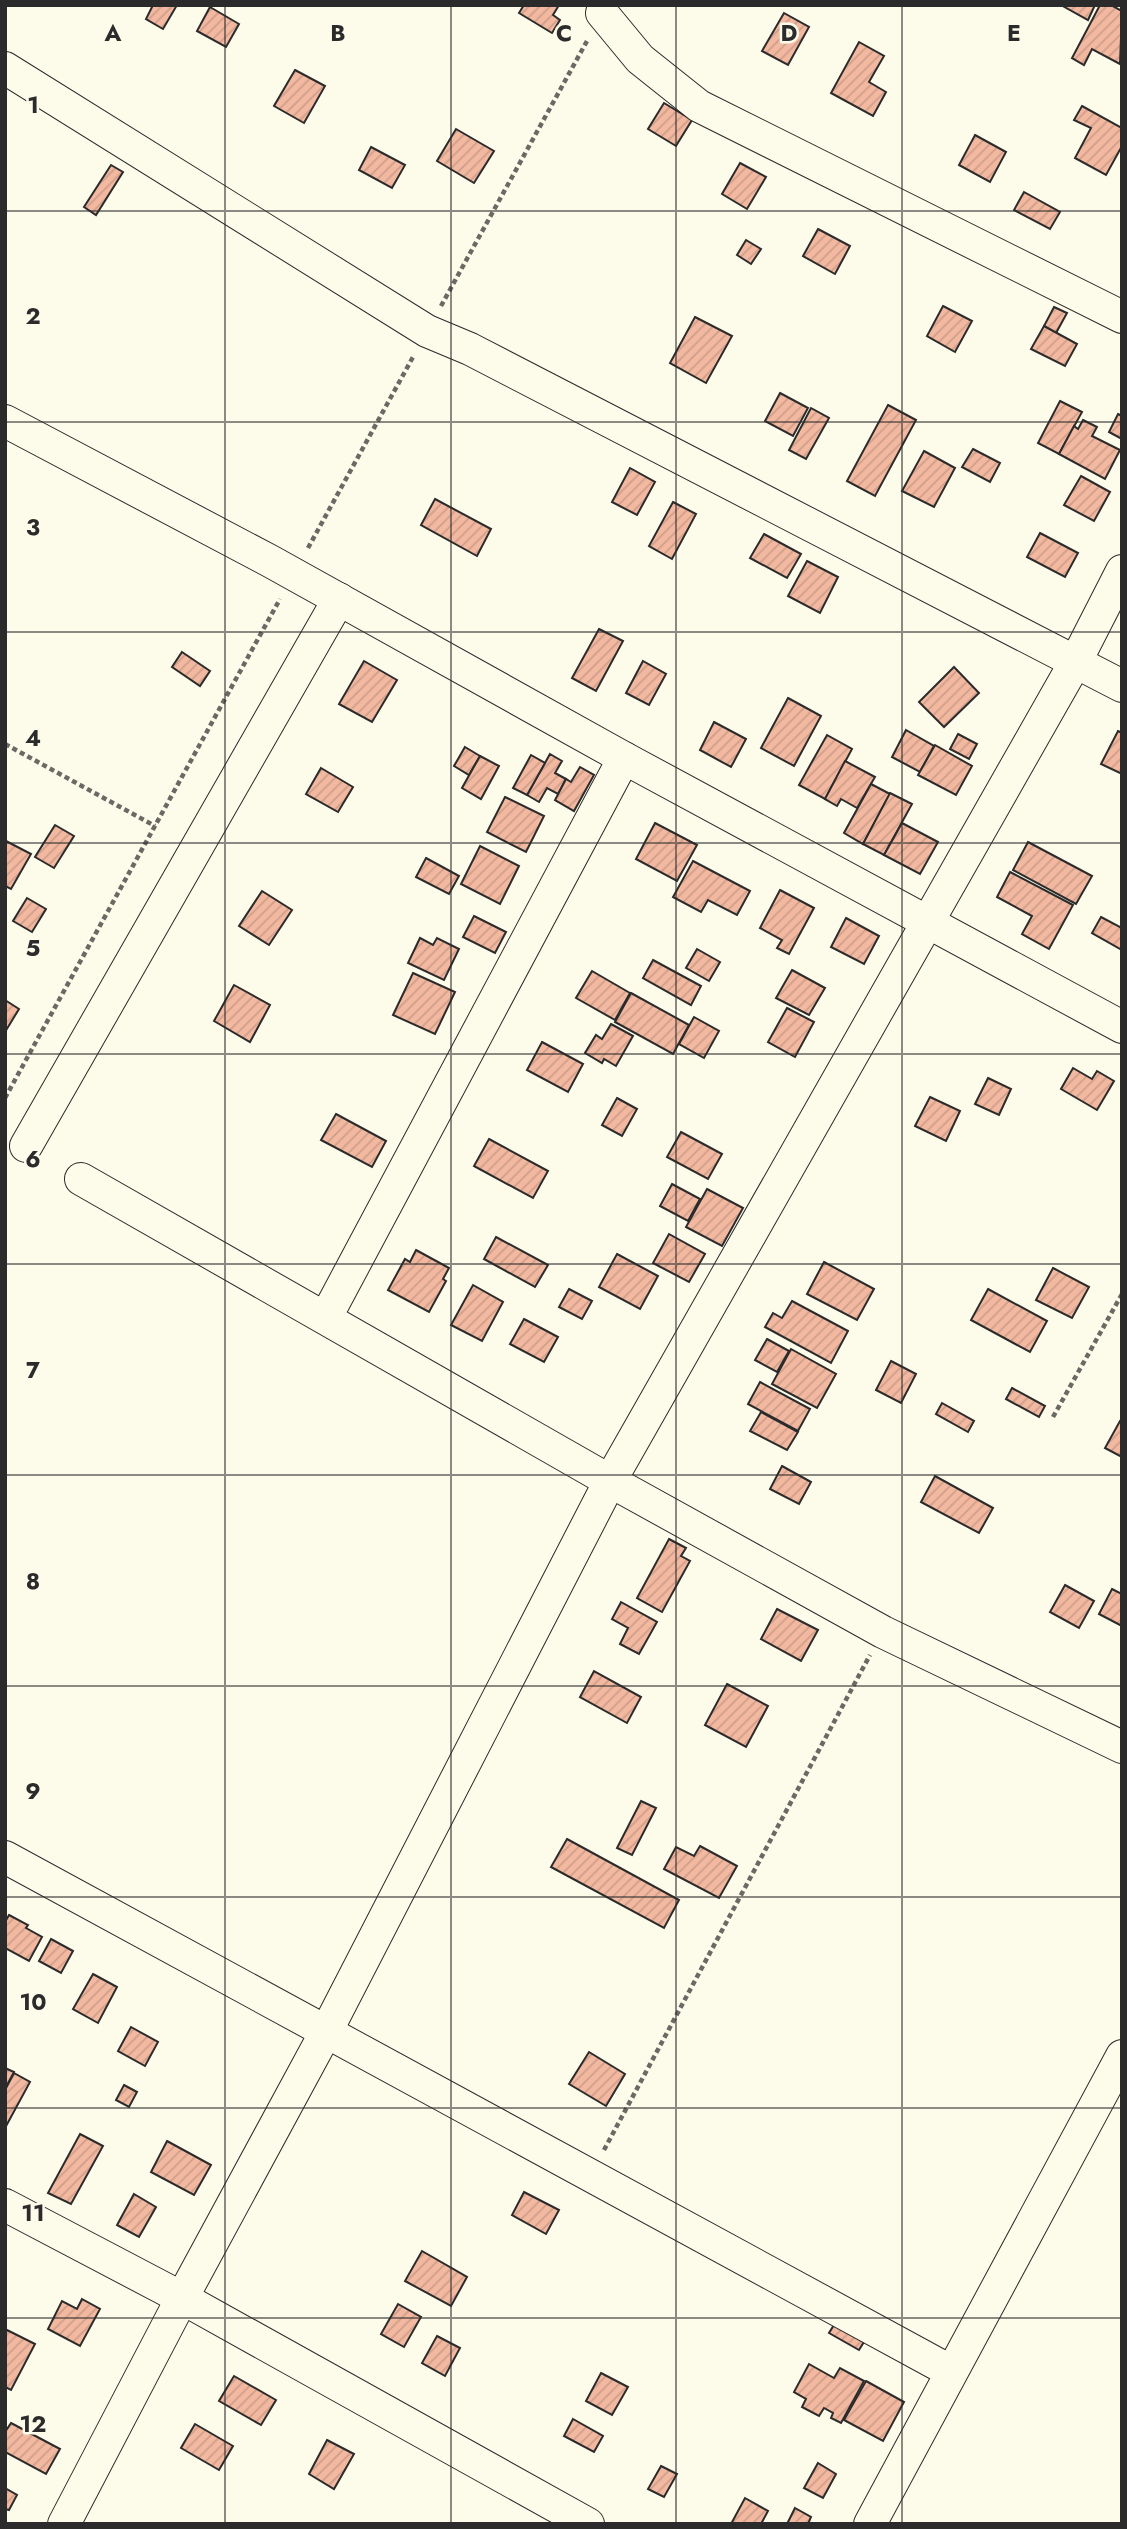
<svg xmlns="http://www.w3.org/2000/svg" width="1127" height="2529" font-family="Jost,sans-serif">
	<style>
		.building { fill: url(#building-hatch); stroke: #2b2b2b; stroke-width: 2 }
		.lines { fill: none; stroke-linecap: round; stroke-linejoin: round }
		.minor-casing { stroke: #2b2b2b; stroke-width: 34 }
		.path { stroke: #6a6964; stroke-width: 4.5; stroke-dasharray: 5 3.5; stroke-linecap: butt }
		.minor { stroke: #fdfbea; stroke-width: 32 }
		.grid { fill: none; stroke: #2b2b2b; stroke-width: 2; stroke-opacity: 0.55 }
		.grid-label { font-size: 23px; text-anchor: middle; font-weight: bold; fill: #2b2b2b; stroke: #fdfbea; stroke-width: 5; stroke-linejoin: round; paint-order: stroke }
	</style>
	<defs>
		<pattern id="building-hatch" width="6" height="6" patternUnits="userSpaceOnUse" patternTransform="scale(1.75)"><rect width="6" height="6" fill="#f2b8a0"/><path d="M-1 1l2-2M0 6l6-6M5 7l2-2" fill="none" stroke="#d09e8a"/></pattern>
	</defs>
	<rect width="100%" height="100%" fill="#fdfbea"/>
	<!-- building -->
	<g class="building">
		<path d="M 153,5 L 177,5 L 163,29 L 146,19 Z"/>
		<path d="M 524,5 L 559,5 L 553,15 L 560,20 L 552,33 L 519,13 Z"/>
		<path d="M 1061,5 L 1095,5 L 1088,20 Z"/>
		<path d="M 1100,5 L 1111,5 L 1122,11 L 1120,64 L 1092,49 L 1084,65 L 1072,58 Z"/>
		<path d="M 210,7 L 239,24 L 226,47 L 197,31 Z"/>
		<path d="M 784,13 L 809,27 L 788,65 L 762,51 Z"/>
		<path d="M 859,42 L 884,56 L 869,82 L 886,92 L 873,116 L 831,93 Z"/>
		<path d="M 295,70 L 325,86 L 304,123 L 274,106 Z"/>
		<path d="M 664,103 L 692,120 L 676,146 L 648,129 Z"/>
		<path d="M 1082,106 L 1122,128 L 1122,146 L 1106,175 L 1075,158 L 1091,128 L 1074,120 Z"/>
		<path d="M 456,129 L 494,151 L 474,183 L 437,161 Z"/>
		<path d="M 975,135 L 1006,152 L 990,182 L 959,165 Z"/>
		<path d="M 371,147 L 405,165 L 392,188 L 359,170 Z"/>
		<path d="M 740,163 L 766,177 L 747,209 L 722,194 Z"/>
		<path d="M 111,165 L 123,172 L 96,215 L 84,207 Z"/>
		<path d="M 1024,192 L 1060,212 L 1050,229 L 1014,210 Z"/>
		<path d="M 818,229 L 850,246 L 835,274 L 803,256 Z"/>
		<path d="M 746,240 L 761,249 L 751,264 L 737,255 Z"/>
		<path d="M 943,306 L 972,321 L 955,352 L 927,336 Z"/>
		<path d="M 1054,307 L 1067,313 L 1056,333 L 1044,326 Z"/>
		<path d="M 695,317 L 732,336 L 706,383 L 670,363 Z"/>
		<path d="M 1044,326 L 1077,344 L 1065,366 L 1031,349 Z"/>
		<path d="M 780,393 L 808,408 L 793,436 L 765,421 Z"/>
		<path d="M 1060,401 L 1082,412 L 1059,454 L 1038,443 Z"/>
		<path d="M 888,405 L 916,420 L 875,496 L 847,481 Z"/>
		<path d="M 811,408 L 829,418 L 806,459 L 789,450 Z"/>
		<path d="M 1118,414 L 1122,416 L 1122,439 L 1109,432 Z"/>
		<path d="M 1083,420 L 1097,427 L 1092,436 L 1120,450 L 1105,479 L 1059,454 L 1074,426 L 1078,429 Z"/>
		<path d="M 973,449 L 1000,463 L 990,482 L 962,467 Z"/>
		<path d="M 924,451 L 955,468 L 934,507 L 902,491 Z"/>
		<path d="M 630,468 L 655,482 L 637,515 L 612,502 Z"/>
		<path d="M 1081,476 L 1110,492 L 1094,521 L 1064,505 Z"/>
		<path d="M 435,499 L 491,529 L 477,556 L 421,525 Z"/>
		<path d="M 673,502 L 696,514 L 672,559 L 649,546 Z"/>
		<path d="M 1040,533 L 1078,553 L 1065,577 L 1027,557 Z"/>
		<path d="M 764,534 L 801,554 L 787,578 L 750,558 Z"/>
		<path d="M 807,561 L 838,577 L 820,613 L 788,596 Z"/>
		<path d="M 599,629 L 623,641 L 596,691 L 572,678 Z"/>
		<path d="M 182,652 L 210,671 L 200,686 L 172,667 Z"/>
		<path d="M 364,661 L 397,680 L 372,722 L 339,704 Z"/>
		<path d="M 643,661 L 666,674 L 649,705 L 626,693 Z"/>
		<path d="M 954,667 L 979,693 L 944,727 L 919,702 Z"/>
		<path d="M 788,698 L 821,716 L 794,766 L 761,748 Z"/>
		<path d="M 714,722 L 746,739 L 731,767 L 700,750 Z"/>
		<path d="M 906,730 L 934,746 L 920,772 L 892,757 Z"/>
		<path d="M 1118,731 L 1122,733 L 1122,774 L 1101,764 Z"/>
		<path d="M 958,734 L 977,744 L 969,759 L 950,749 Z"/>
		<path d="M 827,735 L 852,749 L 825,799 L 799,785 Z"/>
		<path d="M 935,745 L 972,766 L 956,795 L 918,775 Z"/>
		<path d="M 465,747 L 480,756 L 469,775 L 454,766 Z"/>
		<path d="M 550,754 L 562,761 L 555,773 L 566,779 L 558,794 L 547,788 L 539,802 L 527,795 Z"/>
		<path d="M 531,755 L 545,763 L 527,795 L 513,788 Z"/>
		<path d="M 480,756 L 499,766 L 481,799 L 462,788 Z"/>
		<path d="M 845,761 L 875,777 L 857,808 L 841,799 L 837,806 L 825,799 Z"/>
		<path d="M 580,767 L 594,775 L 574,811 L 555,800 L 566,779 L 571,782 Z"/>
		<path d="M 321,768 L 353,787 L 338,812 L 306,794 Z"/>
		<path d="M 871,784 L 890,794 L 863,844 L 844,833 Z"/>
		<path d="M 890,793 L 912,804 L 884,855 L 863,844 Z"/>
		<path d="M 505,797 L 544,816 L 526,852 L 487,832 Z"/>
		<path d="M 655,823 L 697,845 L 677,881 L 636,859 Z"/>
		<path d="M 902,823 L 938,842 L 920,874 L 884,855 Z"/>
		<path d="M 55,825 L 74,836 L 54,868 L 35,857 Z"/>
		<path d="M 6,841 L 31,854 L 11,889 L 5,886 Z"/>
		<path d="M 1028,842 L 1092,876 L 1076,904 L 1013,870 Z"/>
		<path d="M 480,846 L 519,866 L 500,904 L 461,884 Z"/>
		<path d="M 426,858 L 459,876 L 449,894 L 416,877 Z"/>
		<path d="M 693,861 L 750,891 L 737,915 L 708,900 L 701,912 L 673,897 Z"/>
		<path d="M 1010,872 L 1073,905 L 1049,949 L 1022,934 L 1032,916 L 997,897 Z"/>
		<path d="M 780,890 L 814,908 L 789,954 L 777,948 L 782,940 L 760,928 Z"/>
		<path d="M 262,891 L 292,910 L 269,945 L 239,926 Z"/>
		<path d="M 27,898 L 46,909 L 32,932 L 13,921 Z"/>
		<path d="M 474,916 L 506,932 L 495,953 L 463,937 Z"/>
		<path d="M 1101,917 L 1122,928 L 1122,950 L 1092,933 Z"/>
		<path d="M 846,918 L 879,936 L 864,964 L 831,947 Z"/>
		<path d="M 420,938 L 433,945 L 437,938 L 459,949 L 444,980 L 408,963 Z"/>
		<path d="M 697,949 L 720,962 L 709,981 L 686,968 Z"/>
		<path d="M 653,960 L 701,986 L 691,1005 L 643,978 Z"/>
		<path d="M 792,970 L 825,988 L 809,1015 L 776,998 Z"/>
		<path d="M 592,971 L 630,993 L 615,1020 L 576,998 Z"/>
		<path d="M 413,973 L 455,992 L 435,1034 L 393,1015 Z"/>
		<path d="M 234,985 L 270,1005 L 250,1042 L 214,1021 Z"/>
		<path d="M 631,993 L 689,1025 L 673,1054 L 615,1022 Z"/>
		<path d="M 5,1000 L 19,1009 L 5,1032 Z"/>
		<path d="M 787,1008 L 814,1022 L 795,1057 L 768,1042 Z"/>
		<path d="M 694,1017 L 719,1031 L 704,1058 L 679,1044 Z"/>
		<path d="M 611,1024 L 633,1036 L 616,1066 L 604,1059 L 602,1063 L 585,1053 L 596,1035 L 602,1039 Z"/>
		<path d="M 542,1042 L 583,1064 L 568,1092 L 527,1070 Z"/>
		<path d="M 1073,1068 L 1092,1079 L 1097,1071 L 1114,1081 L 1097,1110 L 1061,1089 Z"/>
		<path d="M 988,1078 L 1011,1089 L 999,1115 L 975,1104 Z"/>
		<path d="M 930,1097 L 960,1111 L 946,1141 L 915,1126 Z"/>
		<path d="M 617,1098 L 637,1109 L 622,1136 L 602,1125 Z"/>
		<path d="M 336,1114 L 386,1141 L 372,1167 L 321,1140 Z"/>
		<path d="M 681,1132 L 722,1154 L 708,1179 L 667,1157 Z"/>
		<path d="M 489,1139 L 548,1171 L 533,1198 L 474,1166 Z"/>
		<path d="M 672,1184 L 700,1199 L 688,1221 L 660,1206 Z"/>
		<path d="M 707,1189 L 743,1208 L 722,1246 L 686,1227 Z"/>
		<path d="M 669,1234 L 705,1254 L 689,1282 L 653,1263 Z"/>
		<path d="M 496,1237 L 548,1265 L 535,1287 L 484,1259 Z"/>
		<path d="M 416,1250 L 449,1268 L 443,1279 L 446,1281 L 429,1312 L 388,1290 L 405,1259 L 410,1262 Z"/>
		<path d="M 617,1254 L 658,1276 L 640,1309 L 599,1287 Z"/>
		<path d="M 824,1262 L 874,1289 L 857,1320 L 807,1294 Z"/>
		<path d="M 1053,1268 L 1089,1287 L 1072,1318 L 1036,1300 Z"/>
		<path d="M 473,1285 L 503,1302 L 482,1341 L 451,1325 Z"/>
		<path d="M 569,1289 L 592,1301 L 582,1319 L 559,1307 Z"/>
		<path d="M 988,1289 L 1047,1321 L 1030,1352 L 971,1320 Z"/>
		<path d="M 792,1301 L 848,1331 L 831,1363 L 765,1327 L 773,1313 L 782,1318 Z"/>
		<path d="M 524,1319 L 558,1337 L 544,1362 L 510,1344 Z"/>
		<path d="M 767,1339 L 789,1351 L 777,1372 L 755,1360 Z"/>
		<path d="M 791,1349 L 836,1374 L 817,1408 L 772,1384 Z"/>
		<path d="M 891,1361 L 916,1374 L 901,1403 L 876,1390 Z"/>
		<path d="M 760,1382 L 810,1409 L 798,1431 L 748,1404 Z"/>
		<path d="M 1012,1388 L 1045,1406 L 1039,1417 L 1006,1399 Z"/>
		<path d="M 942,1403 L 974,1421 L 968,1432 L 936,1414 Z"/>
		<path d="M 761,1412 L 798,1432 L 787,1450 L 750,1431 Z"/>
		<path d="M 1120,1421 L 1122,1422 L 1122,1457 L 1105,1448 Z"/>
		<path d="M 782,1466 L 811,1482 L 799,1504 L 770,1489 Z"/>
		<path d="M 935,1476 L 993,1508 L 979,1533 L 921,1502 Z"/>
		<path d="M 669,1539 L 686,1548 L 681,1556 L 690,1561 L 662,1612 L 637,1598 Z"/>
		<path d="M 1065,1585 L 1094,1601 L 1079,1628 L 1050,1612 Z"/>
		<path d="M 1112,1589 L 1122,1594 L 1122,1626 L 1099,1614 Z"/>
		<path d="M 621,1602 L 657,1622 L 639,1654 L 620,1644 L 628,1628 L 612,1619 Z"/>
		<path d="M 777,1609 L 818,1630 L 801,1661 L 761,1639 Z"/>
		<path d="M 594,1671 L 641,1697 L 627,1723 L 580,1697 Z"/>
		<path d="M 727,1684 L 768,1706 L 746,1747 L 705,1725 Z"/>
		<path d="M 641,1801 L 656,1808 L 632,1855 L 617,1848 Z"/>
		<path d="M 567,1839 L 679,1900 L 664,1928 L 551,1867 Z"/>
		<path d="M 700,1846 L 737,1866 L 719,1898 L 664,1869 L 676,1847 L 694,1856 Z"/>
		<path d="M 9,1915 L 28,1925 L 26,1928 L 42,1937 L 29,1961 L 5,1948 L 5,1922 Z"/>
		<path d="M 51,1939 L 73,1951 L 61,1973 L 39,1961 Z"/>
		<path d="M 93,1974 L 117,1987 L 98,2023 L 73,2009 Z"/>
		<path d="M 131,2027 L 158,2042 L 145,2066 L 118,2051 Z"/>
		<path d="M 589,2052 L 625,2074 L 606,2106 L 569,2084 Z"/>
		<path d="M 5,2068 L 14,2072 L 5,2089 Z"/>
		<path d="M 14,2073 L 30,2082 L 5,2128 L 5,2090 Z"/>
		<path d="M 124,2085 L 137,2092 L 129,2107 L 116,2100 Z"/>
		<path d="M 80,2134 L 103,2146 L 71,2204 L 48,2193 Z"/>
		<path d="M 167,2141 L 211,2165 L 194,2195 L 151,2172 Z"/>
		<path d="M 524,2192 L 559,2210 L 546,2234 L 512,2215 Z"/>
		<path d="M 134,2194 L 156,2207 L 139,2237 L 117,2225 Z"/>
		<path d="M 422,2251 L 467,2277 L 451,2306 L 405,2281 Z"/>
		<path d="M 82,2299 L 100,2309 L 80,2346 L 48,2329 L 62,2301 L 77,2309 Z"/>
		<path d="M 398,2304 L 421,2317 L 404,2347 L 381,2334 Z"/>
		<path d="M 837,2320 L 867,2337 L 859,2350 L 829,2333 Z"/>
		<path d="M 7,2330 L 35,2344 L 11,2390 L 5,2387 L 5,2334 Z"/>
		<path d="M 437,2336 L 460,2348 L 445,2376 L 422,2363 Z"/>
		<path d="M 809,2364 L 834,2378 L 840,2368 L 864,2381 L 841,2423 L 831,2418 L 833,2413 L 824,2408 L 819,2416 L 802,2407 L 806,2399 L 794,2392 Z"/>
		<path d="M 601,2373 L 628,2387 L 612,2415 L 586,2401 Z"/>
		<path d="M 234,2376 L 276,2400 L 261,2425 L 219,2401 Z"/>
		<path d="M 866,2381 L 904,2402 L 883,2441 L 844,2420 Z"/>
		<path d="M 573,2419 L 603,2436 L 594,2452 L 564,2436 Z"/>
		<path d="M 11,2423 L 60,2449 L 46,2474 L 5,2452 L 5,2432 Z"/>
		<path d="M 195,2424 L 233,2446 L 219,2470 L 181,2448 Z"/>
		<path d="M 327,2440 L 354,2454 L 334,2489 L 309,2474 Z"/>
		<path d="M 818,2463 L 836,2474 L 823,2498 L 804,2488 Z"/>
		<path d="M 661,2466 L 677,2474 L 664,2497 L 648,2489 Z"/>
		<path d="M 5,2488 L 17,2495 L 9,2510 L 5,2509 Z"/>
		<path d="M 745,2498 L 768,2511 L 761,2524 L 731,2524 Z"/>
		<path d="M 795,2508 L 811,2517 L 808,2524 L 787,2524 Z"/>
	</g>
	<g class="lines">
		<!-- minor casing -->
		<g class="minor-casing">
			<g id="minor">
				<path d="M 602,13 L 640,59 L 699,106 L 1122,317"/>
				<path d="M 5,68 L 427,331 L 470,349 L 1122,686"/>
				<path d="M 5,421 L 270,561 L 624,758 L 1122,1027"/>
				<path d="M 26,1146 L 339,599"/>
				<path d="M 81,1179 L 610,1481 L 883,1632 L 1122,1747"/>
				<path d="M 326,1317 L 624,758"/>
				<path d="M 5,1857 L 950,2371"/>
				<path d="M 5,2205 L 182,2298 L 588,2524"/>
				<path d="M 64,2524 L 182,2298 L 326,2032 L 610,1481 L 1076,661 L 1122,571"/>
				<path d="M 870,2524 L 1122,2056"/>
			</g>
		</g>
		<!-- path -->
		<g class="path">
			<path d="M 441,306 L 587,41"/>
			<path d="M 308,548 L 413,357"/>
			<path d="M 5,744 L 155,826"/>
			<path d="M 5,1098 L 280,599"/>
			<path d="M 1053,1417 L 1122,1294"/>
			<path d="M 604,2150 L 870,1655"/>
		</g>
		<!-- minor -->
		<use href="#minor" class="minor"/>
	</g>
	<!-- grid -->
	<path class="grid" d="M 225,5 L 225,2524M 451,5 L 451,2524M 676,5 L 676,2524M 902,5 L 902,2524M 5,211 L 1122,211M 5,422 L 1122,422M 5,632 L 1122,632M 5,843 L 1122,843M 5,1054 L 1122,1054M 5,1264 L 1122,1264M 5,1475 L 1122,1475M 5,1686 L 1122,1686M 5,1897 L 1122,1897M 5,2108 L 1122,2108M 5,2318 L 1122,2318"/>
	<g class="grid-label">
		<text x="113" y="41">A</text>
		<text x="338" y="41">B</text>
		<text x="564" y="41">C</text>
		<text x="789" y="41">D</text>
		<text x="1014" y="41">E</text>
		<text x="33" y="113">1</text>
		<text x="33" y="324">2</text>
		<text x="33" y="535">3</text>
		<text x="33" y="746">4</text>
		<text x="33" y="956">5</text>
		<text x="33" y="1167">6</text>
		<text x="33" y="1378">7</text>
		<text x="33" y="1589">8</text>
		<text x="33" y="1799">9</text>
		<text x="33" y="2010">10</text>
		<text x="33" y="2221">11</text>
		<text x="33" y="2432">12</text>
	</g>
	<!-- border -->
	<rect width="1127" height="2529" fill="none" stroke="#2b2b2b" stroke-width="14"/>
</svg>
